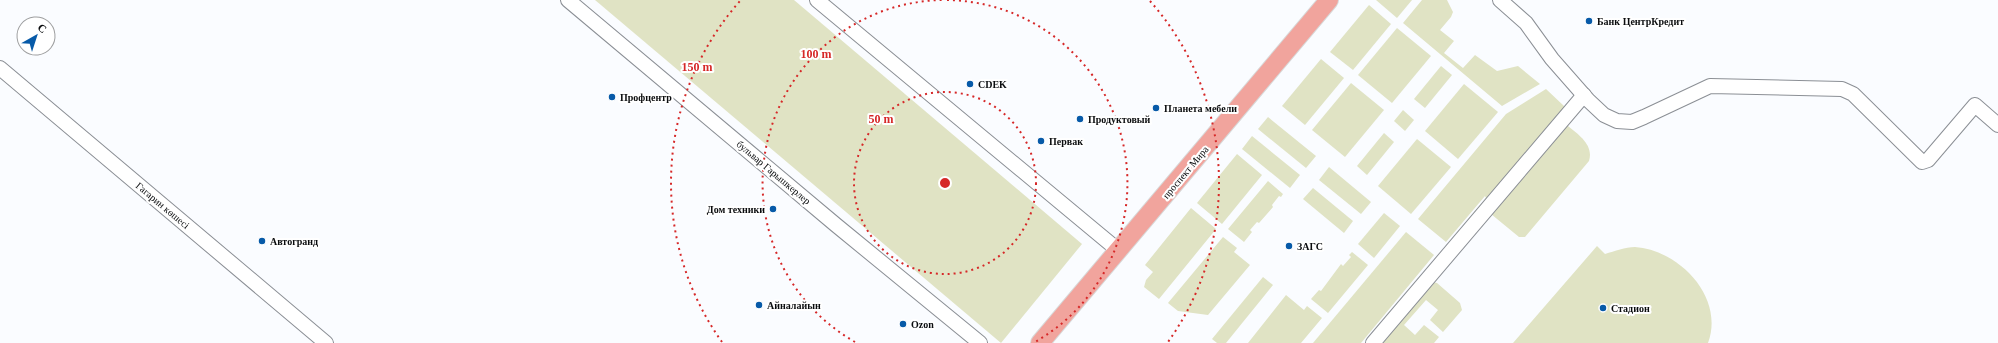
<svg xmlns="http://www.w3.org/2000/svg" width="1998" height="343" font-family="Georgia,serif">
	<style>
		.green { fill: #e0e3c4 }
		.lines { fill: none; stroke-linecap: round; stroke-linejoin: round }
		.minor-casing { stroke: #8b8f95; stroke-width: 16 }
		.major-casing { stroke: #d8d8d8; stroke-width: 20 }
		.minor { stroke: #fff; stroke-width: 14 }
		.major { stroke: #f1a49d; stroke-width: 18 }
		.ring { fill: none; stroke: #d62828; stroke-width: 2; stroke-dasharray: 2 4 }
		.poi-dot { fill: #075aa8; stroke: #fff; stroke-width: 1.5 }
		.labels { text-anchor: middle; stroke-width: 4; stroke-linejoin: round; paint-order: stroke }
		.poi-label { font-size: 10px; font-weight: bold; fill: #0a0c0e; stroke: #fff; text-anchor: start }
		.street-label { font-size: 10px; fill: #0a0c0e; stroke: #fff }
		.centre { fill: #d62828; stroke: #fff; stroke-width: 2 }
		.ring-label { font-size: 12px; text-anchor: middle; font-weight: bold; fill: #d62828; stroke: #fff; stroke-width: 4; stroke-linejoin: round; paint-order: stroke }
	</style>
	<rect width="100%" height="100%" fill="#fafcff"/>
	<!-- green -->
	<g class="green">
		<path d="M 595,0 L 794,0 L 1082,244 L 1001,343 Z"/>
		<path d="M 1376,0 L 1412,0 L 1397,18 Z"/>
		<path d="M 1422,0 L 1447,0 L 1453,12 L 1451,17 L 1440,30 L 1454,41 L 1444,53 L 1463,68 L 1475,55 L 1497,71 L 1518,66 L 1540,84 L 1502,106 L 1403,23 Z"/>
		<path d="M 1369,5 L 1391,24 L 1353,70 L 1330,52 Z"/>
		<path d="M 1397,28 L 1431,56 L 1392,103 L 1358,75 Z"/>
		<path d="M 1321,59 L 1344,78 L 1305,125 L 1282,106 Z"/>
		<path d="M 1441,66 L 1452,75 L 1425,108 L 1414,99 Z"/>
		<path d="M 1351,83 L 1384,110 L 1345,157 L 1312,130 Z"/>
		<path d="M 1464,84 L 1498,112 L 1458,159 L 1425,131 Z"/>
		<path d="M 1546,89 L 1564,106 L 1565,111 L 1451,243 L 1449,242 L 1486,198 L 1485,196 L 1446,242 L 1418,219 L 1506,114 Z"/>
		<path d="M 1403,110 L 1414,120 L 1405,131 L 1394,121 Z"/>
		<path d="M 1268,117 L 1316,156 L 1306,168 L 1258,129 Z"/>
		<path d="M 1565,126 L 1568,126 C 1579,135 1594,145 1589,161 L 1525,237 L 1519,237 L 1491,214 Z"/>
		<path d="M 1384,133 L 1394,142 L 1367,175 L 1357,166 Z"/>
		<path d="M 1252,136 L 1300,175 L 1290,188 L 1242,149 Z"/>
		<path d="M 1417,139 L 1451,167 L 1411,214 L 1378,186 Z"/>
		<path d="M 1237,154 L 1262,175 L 1222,224 L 1197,203 Z"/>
		<path d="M 1329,167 L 1371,202 L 1361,214 L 1319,180 Z"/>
		<path d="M 1268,181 L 1283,194 L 1281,197 L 1279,196 L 1272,205 L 1273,207 L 1259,223 L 1257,222 L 1250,230 L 1252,232 L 1244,242 L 1228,229 Z"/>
		<path d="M 1313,188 L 1353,221 L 1344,233 L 1303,199 Z"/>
		<path d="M 1191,208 L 1216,229 L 1159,299 L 1144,287 L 1146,280 L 1153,272 L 1145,265 Z"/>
		<path d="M 1384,213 L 1400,226 L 1374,258 L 1358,244 Z"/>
		<path d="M 1406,232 L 1434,255 L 1361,343 L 1313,343 Z"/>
		<path d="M 1223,237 L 1237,248 L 1234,252 L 1250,265 L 1208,315 L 1178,311 L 1168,303 Z"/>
		<path d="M 1597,246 L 1605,254 C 1615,251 1625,247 1635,247 C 1679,250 1725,297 1708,343 L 1513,343 Z"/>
		<path d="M 1352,252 L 1368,265 L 1328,313 L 1311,299 L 1319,290 L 1321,291 L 1341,264 L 1343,266 L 1351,257 L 1349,255 Z"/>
		<path d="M 1263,277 L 1273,285 L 1226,343 L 1217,343 L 1212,339 Z"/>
		<path d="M 1433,282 L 1437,283 L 1460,303 L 1462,310 L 1443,332 L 1430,320 L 1438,310 L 1426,300 L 1404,325 L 1415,335 L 1424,325 L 1439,337 L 1434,343 L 1380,343 Z"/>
		<path d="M 1286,295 L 1304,310 L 1307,306 L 1322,318 L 1301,343 L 1248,343 Z"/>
	</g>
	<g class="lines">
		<!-- minor casing -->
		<g class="minor-casing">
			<g id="minor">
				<path d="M 568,0 L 836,225 L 980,343"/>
				<path d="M 817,0 L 1119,251"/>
				<path d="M 1500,0 L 1526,23 L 1552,59 L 1588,100 L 1604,115 L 1617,121 L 1632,122 L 1644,117 L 1710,86 L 1842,89 L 1853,94 L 1922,162 L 1928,160 L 1975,105 L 1998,125"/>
				<path d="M 0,68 L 326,343"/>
				<path d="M 1373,343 L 1584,95"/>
			</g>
		</g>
		<!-- major casing -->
		<g class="major-casing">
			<path id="major" d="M 1040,343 L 1329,0"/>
		</g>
		<!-- minor -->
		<use href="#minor" class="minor"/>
		<!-- major -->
		<use href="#major" class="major"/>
	</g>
	<!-- distance rings -->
	<g class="ring">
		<circle cx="945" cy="183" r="91"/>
		<path d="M855 342A183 183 0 0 1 943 0M947 0A183 183 0 0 1 1035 342"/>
		<path d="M722 342A274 274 0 0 1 740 1M1150 1A274 274 0 0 1 1168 342"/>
	</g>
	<!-- markers -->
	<g class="poi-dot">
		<circle cx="1589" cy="21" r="4"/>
		<circle cx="970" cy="84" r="4"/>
		<circle cx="612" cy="97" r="4"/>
		<circle cx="1156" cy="108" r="4"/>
		<circle cx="1080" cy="119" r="4"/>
		<circle cx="1041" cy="141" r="4"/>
		<circle cx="773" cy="209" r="4"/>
		<circle cx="262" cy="241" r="4"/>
		<circle cx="1289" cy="246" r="4"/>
		<circle cx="759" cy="305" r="4"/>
		<circle cx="1603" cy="308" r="4"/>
		<circle cx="903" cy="324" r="4"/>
	</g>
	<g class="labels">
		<!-- poi labels -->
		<g class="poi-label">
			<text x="1597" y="25">Банк ЦентрКредит</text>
			<text x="978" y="88">CDEK</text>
			<text x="620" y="101">Профцентр</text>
			<text x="1164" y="112">Планета мебели</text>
			<text x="1088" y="123">Продуктовый</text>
			<text x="1049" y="145">Первак</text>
			<text x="765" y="213" text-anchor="end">Дом техники</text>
			<text x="270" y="245">Автогранд</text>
			<text x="1297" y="250">ЗАГС</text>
			<text x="767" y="309">Айналайын</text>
			<text x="1611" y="312">Стадион</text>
			<text x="911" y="328">Ozon</text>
		</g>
		<!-- street labels -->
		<g class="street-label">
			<text transform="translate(774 172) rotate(40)" y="4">бульвар Гарышкерлер</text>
			<text transform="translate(1185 172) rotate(-50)" y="4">проспект Мира</text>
			<text transform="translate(163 205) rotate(40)" y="4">Гагарин көшесі</text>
		</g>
	</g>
	<circle cx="945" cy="183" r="6" class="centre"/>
	<g class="ring-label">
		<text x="816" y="58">100 m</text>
		<text x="697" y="71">150 m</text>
		<text x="881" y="123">50 m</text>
	</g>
	<!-- north arrow -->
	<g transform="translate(36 36) rotate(39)"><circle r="19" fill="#ffffff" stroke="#9d9e9f"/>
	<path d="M0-3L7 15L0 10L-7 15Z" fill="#075aa8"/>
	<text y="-6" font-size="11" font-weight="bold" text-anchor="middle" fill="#0a0c0e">С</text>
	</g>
</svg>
